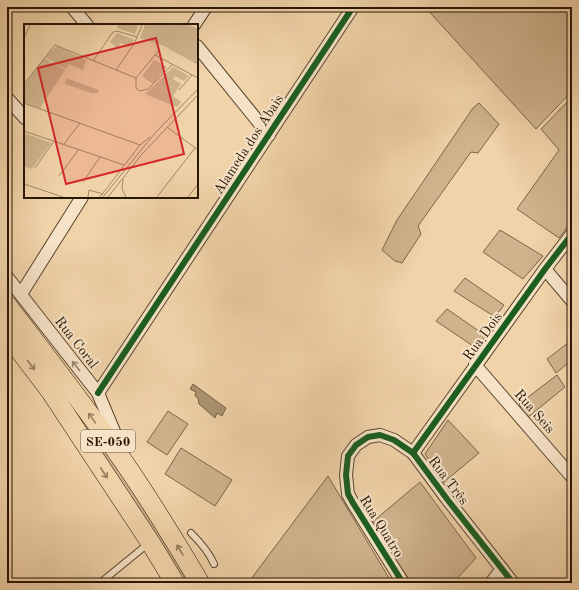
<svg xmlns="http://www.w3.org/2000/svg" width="579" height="590" font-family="'Old Standard TT',serif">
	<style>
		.green { fill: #cfb38d; stroke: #7b6448 }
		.water { fill: #ac9371; stroke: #776145 }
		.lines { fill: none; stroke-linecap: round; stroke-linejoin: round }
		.service-casing { stroke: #5a452d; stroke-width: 8 }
		.minor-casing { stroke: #5a452d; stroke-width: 14 }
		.primary-casing { stroke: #271604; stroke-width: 20 }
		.service { stroke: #f6e2c7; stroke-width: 6 }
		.minor { stroke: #f6e2c7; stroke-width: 12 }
		.primary { stroke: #f1d3a9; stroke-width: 19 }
		.cycleway-casing { stroke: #f6e2c7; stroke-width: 8 }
		.cycleway { stroke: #1b5e20; stroke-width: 6 }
		.oneway { stroke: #967e5f }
		.oneway2 { stroke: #99866f }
		.labels { text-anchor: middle; stroke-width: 4; stroke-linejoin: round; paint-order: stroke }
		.shield { fill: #f6e2c7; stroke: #65533e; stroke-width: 1 }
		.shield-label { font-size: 13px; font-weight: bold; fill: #271604 }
		.street-label { font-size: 14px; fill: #271604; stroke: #f6e2c7 }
		.inset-road { fill: none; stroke: #a08767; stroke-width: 1 }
		.view { fill: #d62828; fill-opacity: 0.15; stroke: #d62828; stroke-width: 2 }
		.inset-edge { fill: none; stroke: #271604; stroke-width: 2 }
	</style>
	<rect width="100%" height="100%" fill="#f1d3a9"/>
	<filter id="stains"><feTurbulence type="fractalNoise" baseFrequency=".005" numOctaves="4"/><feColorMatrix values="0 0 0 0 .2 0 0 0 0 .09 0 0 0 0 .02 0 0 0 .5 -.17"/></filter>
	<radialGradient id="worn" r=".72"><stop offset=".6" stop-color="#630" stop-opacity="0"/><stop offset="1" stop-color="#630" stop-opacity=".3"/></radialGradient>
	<!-- green -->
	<g class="green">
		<path d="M 425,7 L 572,7 L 572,91 L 536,129 Z"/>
		<path d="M 572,97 L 572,221 L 559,238 L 517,209 L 559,150 L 541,129 Z"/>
		<path d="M 479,103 L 499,124 L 478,153 L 471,152 L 418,226 L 421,234 L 402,263 L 395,261 L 382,250 L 397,220 L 473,108 Z"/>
		<path d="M 500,230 L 543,256 L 523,279 L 483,252 Z"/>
		<path d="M 465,278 L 504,305 L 495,317 L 454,291 Z"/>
		<path d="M 447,309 L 486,336 L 476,348 L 436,321 Z"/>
		<path d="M 7,314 L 80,409 L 191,583 L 182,583 L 7,327 Z"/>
		<path d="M 572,340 L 572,360 L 556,373 L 547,359 Z"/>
		<path d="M 557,375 L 565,387 L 527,418 L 519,404 Z"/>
		<path d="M 168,411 L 188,424 L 167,455 L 147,442 Z"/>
		<path d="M 448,420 L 479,453 L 444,482 L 425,454 Z"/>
		<path d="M 181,448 L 232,480 L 215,506 L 165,474 Z"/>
		<path d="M 328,476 L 392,583 L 248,583 Z"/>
		<path d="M 420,482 L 476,558 L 453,583 L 412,583 L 370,524 Z"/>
	</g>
	<!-- water -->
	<path class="water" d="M 193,384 L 226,408 L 222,416 L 217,413 L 215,418 L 199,404 L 198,398 L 195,396 L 196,392 L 190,389 Z"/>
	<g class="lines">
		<!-- service casing -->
		<g class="service-casing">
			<g id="service">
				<path d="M 191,533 C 201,543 209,552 214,564"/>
				<path d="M 100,583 L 149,543"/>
			</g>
		</g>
		<!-- minor casing -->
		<g class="minor-casing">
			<g id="minor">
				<path d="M 72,7 L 87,25"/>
				<path d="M 194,25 L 206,7"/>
				<path d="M 197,46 L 269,135"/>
				<path d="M 7,98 L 25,118"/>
				<path d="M 545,269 L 572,301"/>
				<path d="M 7,277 L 98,393 L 121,448"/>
				<path d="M 21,294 L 82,197"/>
				<path d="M 475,365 L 572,477"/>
				<path d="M 98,393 L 353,7"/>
				<path d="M 413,453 L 545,269 L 572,234"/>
				<path d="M 403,583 L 353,503 L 348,494 L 346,475 L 348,456 L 356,445 L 368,437 L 380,435 L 394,440 L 413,453 L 447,499 L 513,583"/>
				<path d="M 491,583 L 502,569"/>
			</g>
		</g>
		<!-- primary casing -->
		<g class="primary-casing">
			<g id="primary">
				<path d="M 7,305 C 50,361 93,416 132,474 C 156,510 178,546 200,583"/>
				<path d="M 7,334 L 51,392 L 150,542 L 175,583"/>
			</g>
		</g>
		<!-- service -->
		<use href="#service" class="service"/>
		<!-- minor -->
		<use href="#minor" class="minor"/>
		<!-- primary -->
		<use href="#primary" class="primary"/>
		<!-- cycleway casing -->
		<g class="cycleway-casing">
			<g id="cycleway">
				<path d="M 98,393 L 353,7"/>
				<path d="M 413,453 L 545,269 L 572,234"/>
				<path d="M 403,583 L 353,503 L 348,494 L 346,475 L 348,456 L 356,445 L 368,437 L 380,435 L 394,440 L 413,453 L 447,499 L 513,583"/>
			</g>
		</g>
		<!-- cycleway -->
		<use href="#cycleway" class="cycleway"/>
	</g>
	<!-- one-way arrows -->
	<defs><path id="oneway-shaft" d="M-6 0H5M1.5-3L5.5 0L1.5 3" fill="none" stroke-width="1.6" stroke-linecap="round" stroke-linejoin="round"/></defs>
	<g class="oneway">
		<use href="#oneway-shaft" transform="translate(31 365) rotate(52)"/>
		<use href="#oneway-shaft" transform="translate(92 418) rotate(-125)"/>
		<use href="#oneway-shaft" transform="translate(104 473) rotate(57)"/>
		<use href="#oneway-shaft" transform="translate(180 550) rotate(-121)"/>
	</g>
	<use class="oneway2" href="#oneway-shaft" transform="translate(76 366) rotate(-128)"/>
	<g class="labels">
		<!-- shield labels -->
		<rect class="shield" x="81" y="430" width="54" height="22" rx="3"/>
		<g class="shield-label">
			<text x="108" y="446">SE-050</text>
		</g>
		<!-- street labels -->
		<g class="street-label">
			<text transform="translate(248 144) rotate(-57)" y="5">Alameda dos Abais</text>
			<text transform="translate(482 336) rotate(-54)" y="5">Rua Dois</text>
			<text transform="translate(77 342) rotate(52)" y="5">Rua Coral</text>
			<text transform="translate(535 411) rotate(49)" y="5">Rua Seis</text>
			<text transform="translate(449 480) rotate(53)" y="5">Rua Três</text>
			<text transform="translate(382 526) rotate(58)" y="5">Rua Quatro</text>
		</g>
	</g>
	<!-- overview -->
	<g transform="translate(24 24)">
		<rect width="174" height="174" fill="#f1d3a9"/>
		<path d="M 94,1 L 114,1 L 111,10 L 93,4 ZM 121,1 L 165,1 L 174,5 L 174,41 L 140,22 L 116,14 ZM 93,9 L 110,16 L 105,23 L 97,19 L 93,24 L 86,18 ZM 33,22 L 62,36 L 59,46 L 45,40 L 41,45 L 21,33 ZM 20,34 L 41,46 L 16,84 L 0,78 L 0,62 ZM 130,36 L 143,43 L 129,60 L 118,52 ZM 149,43 L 165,52 L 160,57 L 151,52 L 149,55 L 157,60 L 149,72 L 157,78 L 153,83 L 121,70 ZM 42,54 L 75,66 L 74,69 L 67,69 L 41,60 ZM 0,109 L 27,119 L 8,145 L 0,142 Z" fill="#cfb38d"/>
		<path class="inset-road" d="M 0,14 L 6,1M 135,26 L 112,54 L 112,64 L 116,67 L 124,65 L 149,40M 131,31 L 174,54M 69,37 L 89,8 L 93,7 L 113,13M 92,46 L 110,20 L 118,1M 0,60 L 31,21 L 112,54M 155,66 L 168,51M 0,79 L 116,121M 143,103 L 174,126M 0,107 L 100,141M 40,120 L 56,99M 11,144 L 30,117M 35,152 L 55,125M 99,155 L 98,165 L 102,173M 59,158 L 76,133M 0,160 L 39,173M 64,173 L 65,166 L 79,170M 76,173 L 116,121 L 126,113M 79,173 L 131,109 L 174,65M 84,173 L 118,130 L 174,71M 133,173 L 171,124M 164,173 L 174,160"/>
		<path class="view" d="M 132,14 L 160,130 L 42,160 L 14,44 Z"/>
		<rect width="174" height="174" class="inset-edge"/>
	</g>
	<!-- margin -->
	<rect width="579" height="590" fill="none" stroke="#f1d3a9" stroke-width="24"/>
	<rect x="8" y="8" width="563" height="574" fill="none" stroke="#271604" stroke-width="2"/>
	<rect x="12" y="12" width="555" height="566" fill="none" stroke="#271604"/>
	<rect width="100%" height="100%" filter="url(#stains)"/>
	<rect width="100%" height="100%" fill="url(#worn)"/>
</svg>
